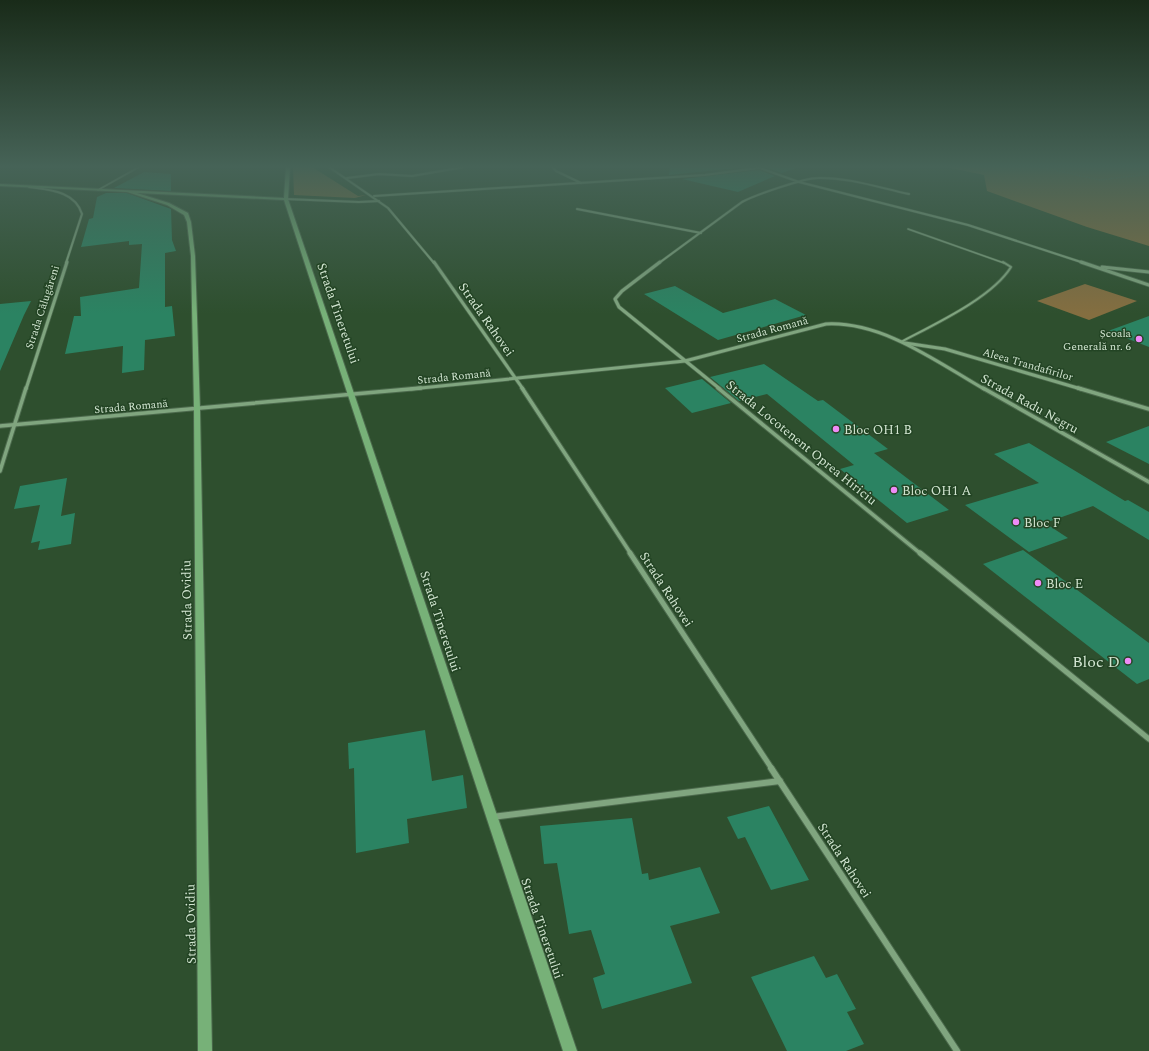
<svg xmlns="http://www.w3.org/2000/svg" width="1149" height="1051" font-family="Spectral,serif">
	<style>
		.green { fill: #846e40 }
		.building { fill: #2b8362 }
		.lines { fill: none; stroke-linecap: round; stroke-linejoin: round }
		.service-far1-casing { stroke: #4c6a4d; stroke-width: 2.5 }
		.service-casing { stroke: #4c6a4d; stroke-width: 3.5 }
		.minor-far4-casing { stroke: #4c6a4d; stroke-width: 3 }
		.minor-far3-casing { stroke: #4c6a4d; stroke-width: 4.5 }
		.minor-far2-casing { stroke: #4c6a4d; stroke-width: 5.5 }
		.minor-far1-casing { stroke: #4c6a4d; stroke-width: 7 }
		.minor-casing { stroke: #4c6a4d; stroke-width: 8 }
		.secondary-casing { stroke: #4c6a4d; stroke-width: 2 }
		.path { stroke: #668266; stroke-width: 1.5; stroke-dasharray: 1 1.5; stroke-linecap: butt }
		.service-far1 { stroke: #80a57f; stroke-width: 1.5 }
		.service { stroke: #80a57f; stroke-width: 2 }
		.minor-far4 { stroke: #80a57f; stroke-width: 2 }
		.minor-far3 { stroke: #80a57f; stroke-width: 3 }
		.minor-far2 { stroke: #80a57f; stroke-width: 3.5 }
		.minor-far1 { stroke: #80a57f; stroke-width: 5 }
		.minor { stroke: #80a57f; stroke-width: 6 }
		.secondary { fill: #77b178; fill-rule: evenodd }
		.poi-dot { fill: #ef8bf7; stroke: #234424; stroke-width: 1.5 }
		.labels { text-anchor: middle; stroke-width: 3; stroke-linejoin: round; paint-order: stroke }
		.far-street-label { font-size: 11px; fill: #d2e5d1; stroke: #234424 }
		.far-poi-label { font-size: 11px; fill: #d2e5d1; stroke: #234424; text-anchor: end }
		.street-label { font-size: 13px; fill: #d2e5d1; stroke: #234424 }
		.poi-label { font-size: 13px; fill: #d2e5d1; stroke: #234424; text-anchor: start }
		.near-poi-label { font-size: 16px; fill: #d2e5d1; stroke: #234424; text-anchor: end }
	</style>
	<rect width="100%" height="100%" fill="#2e4f2e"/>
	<!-- green -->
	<g class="green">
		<path d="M 293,167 L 312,167 L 358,196 L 366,195 L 355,198 L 294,195 Z"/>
		<path d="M 946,167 L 1149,167 L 1149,246 L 1087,227 L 987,191 L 984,175 Z"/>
		<path d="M 1085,284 L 1137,301 L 1089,320 L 1037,301 Z"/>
	</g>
	<!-- building -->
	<g class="building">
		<path d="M 670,167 L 746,167 L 669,175 Z"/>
		<path d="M 765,167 L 796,167 L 796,168 L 782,173 Z"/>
		<path d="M 759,170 L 775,176 L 738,192 L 682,179 Z"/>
		<path d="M 144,172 L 171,174 L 171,191 L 114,188 Z"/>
		<path d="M 106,193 L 127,193 L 171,209 L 172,240 L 176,251 L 165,253 L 165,307 L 172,306 L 175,336 L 145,340 L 144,370 L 122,373 L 123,346 L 65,354 L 74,316 L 81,316 L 80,297 L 139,288 L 142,244 L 129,245 L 129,241 L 81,247 L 89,219 L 93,218 L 97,197 Z"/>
		<path d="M 675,286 L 723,313 L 775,299 L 806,315 L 718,340 L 644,294 Z"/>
		<path d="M 31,301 L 24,315 L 0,371 L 0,304 Z"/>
		<path d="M 1149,316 L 1149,347 L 1108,331 Z"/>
		<path d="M 764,364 L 818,401 L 823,400 L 888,449 L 874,453 L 949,510 L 907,523 L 840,469 L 854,465 L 767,394 L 739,401 L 710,377 Z"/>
		<path d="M 702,379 L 731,403 L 692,413 L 665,388 Z"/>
		<path d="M 1149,426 L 1149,464 L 1106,442 Z"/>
		<path d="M 1029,443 L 1125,501 L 1128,500 L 1149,512 L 1149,540 L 1093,506 L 1045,523 L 1068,538 L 1029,552 L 965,505 L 1039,483 L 994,454 Z"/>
		<path d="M 67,478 L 61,516 L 75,513 L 71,544 L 38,550 L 40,541 L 31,543 L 40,505 L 14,509 L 20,486 Z"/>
		<path d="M 1023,550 L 1149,643 L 1149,679 L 1137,684 L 983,564 Z"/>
		<path d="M 425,730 L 432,781 L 463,775 L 467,808 L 407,819 L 409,843 L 356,853 L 354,768 L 349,769 L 348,743 Z"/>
		<path d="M 769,806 L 809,880 L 771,890 L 745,837 L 738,839 L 727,817 Z"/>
		<path d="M 632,818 L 642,874 L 648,873 L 649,880 L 700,867 L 720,913 L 670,926 L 692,983 L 602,1009 L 593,978 L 605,974 L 591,930 L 569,934 L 557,863 L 544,864 L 540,826 Z"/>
		<path d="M 814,956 L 826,978 L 837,974 L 856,1009 L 847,1012 L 864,1044 L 846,1051 L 787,1051 L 751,977 Z"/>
	</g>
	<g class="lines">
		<!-- service-far1 casing -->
		<g class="service-far1-casing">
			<g id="service-far1">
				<path d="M 98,190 L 139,167"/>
				<path d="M 908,229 L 1004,263"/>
			</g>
		</g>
		<!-- service casing -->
		<g class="service-casing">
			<path id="service" d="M 901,342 C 933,325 992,298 1011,267 L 1003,262"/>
		</g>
		<!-- minor-far4 casing -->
		<g class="minor-far4-casing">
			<g id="minor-far4">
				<path d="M 329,167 L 388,208 L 434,263"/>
				<path d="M 552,167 L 556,171 L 581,183"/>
				<path d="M 757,167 L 799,182 L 968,225 L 1084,263"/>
				<path d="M 347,178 L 379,174 L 412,176 L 464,167"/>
				<path d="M 29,187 C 50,190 75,191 82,214 L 66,263"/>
				<path d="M 374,196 L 705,175 L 758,168"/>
				<path d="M 286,199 L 359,202 L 379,201"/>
				<path d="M 577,209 L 701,233"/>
				<path d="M 659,263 L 742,202 C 755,195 804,178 818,178 C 848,177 880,188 909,194"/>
			</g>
		</g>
		<!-- minor-far3 casing -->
		<g class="minor-far3-casing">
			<g id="minor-far3">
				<path d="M 434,262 L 523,389"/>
				<path d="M 660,262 L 622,291 L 615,299 L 619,307 L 720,389"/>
				<path d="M 1081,262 L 1149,285"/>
				<path d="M 1102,267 L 1149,272"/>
				<path d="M 905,343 L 945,349 L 1081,389"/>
				<path d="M 26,389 L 67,262"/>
				<path d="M 411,389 L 685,361 L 826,324 C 882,321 937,362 984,389"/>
			</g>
		</g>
		<!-- minor-far2 casing -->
		<g class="minor-far2-casing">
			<g id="minor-far2">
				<path d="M 522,388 L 631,554"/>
				<path d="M 718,388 L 921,554"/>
				<path d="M 983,388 L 1149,482"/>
				<path d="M 1078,388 L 1149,409"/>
				<path d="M 0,426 L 421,388"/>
				<path d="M 0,471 L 26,388"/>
			</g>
		</g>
		<!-- minor-far1 casing -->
		<g class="minor-far1-casing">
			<g id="minor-far1">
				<path d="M 630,553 L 772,769"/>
				<path d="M 920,553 L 1149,739"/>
			</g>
		</g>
		<!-- minor casing -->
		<g class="minor-casing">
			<g id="minor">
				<path d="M 771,768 L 957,1051"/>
				<path d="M 492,817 L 780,781"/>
			</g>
		</g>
		<!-- secondary casing -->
		<g class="secondary-casing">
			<path id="secondary" d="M 286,167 L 290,167 L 288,199 L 577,1051 L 563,1051 L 284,200 L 137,193 L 169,203 L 188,213 L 191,222 L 195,256 L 200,409 L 212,1051 L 198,1051 L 194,409 L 191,256 L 187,222 L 184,215 L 167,205 L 127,192 L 0,186 L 0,184 L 284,198 Z"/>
		</g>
		<!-- path -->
		<path class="path" d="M 1040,167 L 1100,180 L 1149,174"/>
		<!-- service-far1 -->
		<use href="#service-far1" class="service-far1"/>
		<!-- service -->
		<use href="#service" class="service"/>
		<!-- minor-far4 -->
		<use href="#minor-far4" class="minor-far4"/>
		<!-- minor-far3 -->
		<use href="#minor-far3" class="minor-far3"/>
		<!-- minor-far2 -->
		<use href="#minor-far2" class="minor-far2"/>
		<!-- minor-far1 -->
		<use href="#minor-far1" class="minor-far1"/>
		<!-- minor -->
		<use href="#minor" class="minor"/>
		<!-- secondary -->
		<use href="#secondary" class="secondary"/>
	</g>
	<!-- sky -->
	<linearGradient id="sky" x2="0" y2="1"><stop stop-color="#192b19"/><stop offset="0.53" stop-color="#466357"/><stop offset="1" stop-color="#466357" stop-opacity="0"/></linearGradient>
	<rect width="1149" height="314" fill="url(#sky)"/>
	<!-- markers -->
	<g class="poi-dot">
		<circle cx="1139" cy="339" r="4"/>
		<circle cx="836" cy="429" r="4"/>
		<circle cx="894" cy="490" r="4"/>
		<circle cx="1016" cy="522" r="4"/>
		<circle cx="1038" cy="583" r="4"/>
		<circle cx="1128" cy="661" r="4"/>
	</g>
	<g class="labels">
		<!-- far-street labels -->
		<g class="far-street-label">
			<text transform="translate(42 307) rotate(-72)" y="4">Strada Călugăreni</text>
			<text transform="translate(772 329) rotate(-15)" y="4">Strada Romană</text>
			<text transform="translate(1028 364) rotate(16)" y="4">Aleea Trandafirilor</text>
			<text transform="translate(454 376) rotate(-6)" y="4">Strada Romană</text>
			<text transform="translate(131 406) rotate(-5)" y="4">Strada Romană</text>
		</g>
		<!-- far-poi labels -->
		<g class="far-poi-label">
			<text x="1131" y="337">Școala<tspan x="1131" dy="13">Generală nr. 6</tspan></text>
		</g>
		<!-- street labels -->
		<g class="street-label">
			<text transform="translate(339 313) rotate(71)" y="5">Strada Tineretului</text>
			<text transform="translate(487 319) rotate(55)" y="5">Strada Rahovei</text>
			<text transform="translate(1030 403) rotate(29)" y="5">Strada Radu Negru</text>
			<text transform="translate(802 442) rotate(39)" y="5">Strada Locotenent Oprea Hiriciu</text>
			<text transform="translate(667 589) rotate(57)" y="5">Strada Rahovei</text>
			<text transform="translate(186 600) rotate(-91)" y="5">Strada Ovidiu</text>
			<text transform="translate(441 621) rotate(72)" y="5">Strada Tineretului</text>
			<text transform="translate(845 860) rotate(57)" y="5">Strada Rahovei</text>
			<text transform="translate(190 924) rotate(-91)" y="5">Strada Ovidiu</text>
			<text transform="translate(543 928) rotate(71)" y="5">Strada Tineretului</text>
		</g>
		<!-- poi labels -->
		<g class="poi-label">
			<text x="844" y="434">Bloc OH1 B</text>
			<text x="902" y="495">Bloc OH1 A</text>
			<text x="1024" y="527">Bloc F</text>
			<text x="1046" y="588">Bloc E</text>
		</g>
		<!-- near-poi labels -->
		<g class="near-poi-label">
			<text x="1120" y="667">Bloc D</text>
		</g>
	</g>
</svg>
